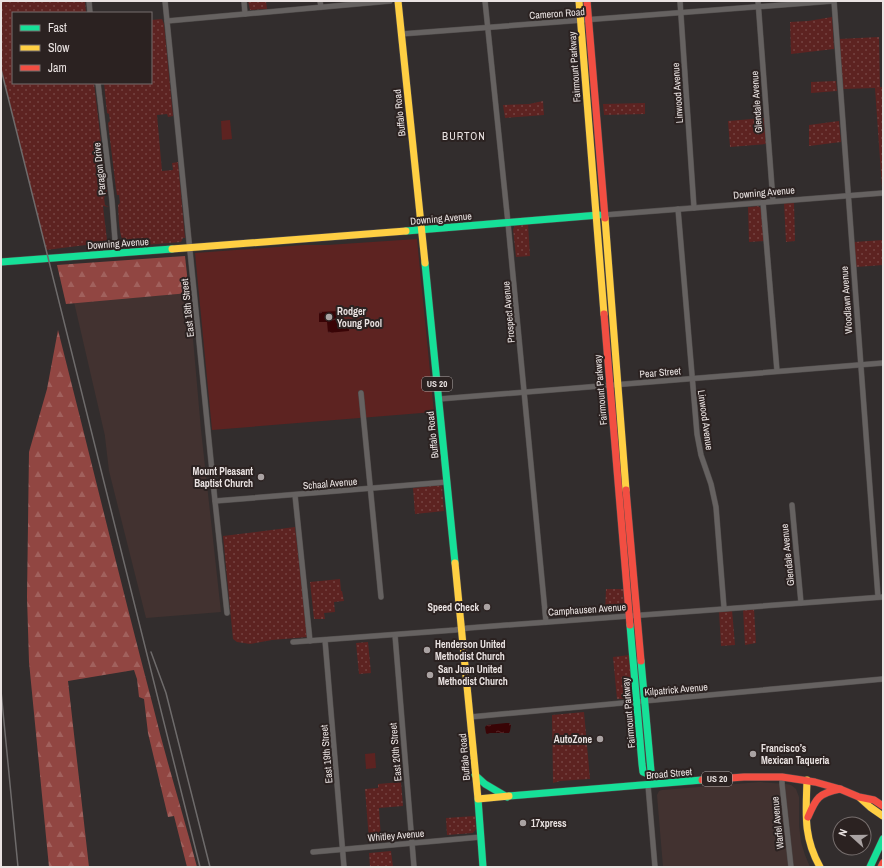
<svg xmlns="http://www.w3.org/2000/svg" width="884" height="868" font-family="'Archivo Narrow',sans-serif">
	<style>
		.built { fill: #423230 }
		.grass { fill: url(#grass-dots) }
		.forest { fill: url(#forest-firs) }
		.park { fill: #5d2321 }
		.water { fill: url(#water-ripples) }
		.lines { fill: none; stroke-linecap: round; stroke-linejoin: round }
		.street-casing { stroke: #504c4b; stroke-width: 6 }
		.fast-casing { stroke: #504c4b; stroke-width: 8 }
		.slow-casing { stroke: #504c4b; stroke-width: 8 }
		.jam-casing { stroke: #504c4b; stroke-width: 8 }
		.street { stroke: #666261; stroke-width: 5 }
		.fast { stroke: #16e098; stroke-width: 7 }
		.slow { stroke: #ffcf43; stroke-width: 7 }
		.jam { stroke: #f24e42; stroke-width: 7 }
		.rail { stroke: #6e6b6b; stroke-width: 1.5 }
		.poi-dot { fill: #aaa3a3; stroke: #2b2221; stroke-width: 1.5 }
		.labels { text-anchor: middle; stroke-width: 4; stroke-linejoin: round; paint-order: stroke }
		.shield { fill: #2b2221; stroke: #b1a9a8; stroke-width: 1 }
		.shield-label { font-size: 9px; font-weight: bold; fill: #eae3e2 }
		.street-label { font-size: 10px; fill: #eae3e2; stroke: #2b2221 }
		.poi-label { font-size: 10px; font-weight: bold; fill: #eae3e2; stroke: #2b2221; text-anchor: start }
		.neighbourhood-label { font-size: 11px; letter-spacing: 1px; fill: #eae3e2; stroke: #2b2221 }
	</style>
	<defs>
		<pattern id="grass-dots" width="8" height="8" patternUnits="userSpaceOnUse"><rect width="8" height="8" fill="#5d2321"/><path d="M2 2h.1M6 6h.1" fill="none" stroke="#744341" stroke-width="1.8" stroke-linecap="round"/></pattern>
		<pattern id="forest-firs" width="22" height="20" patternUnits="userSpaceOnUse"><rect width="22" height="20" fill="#914642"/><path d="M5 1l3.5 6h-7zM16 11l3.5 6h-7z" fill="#a1615d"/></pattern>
		<pattern id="water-ripples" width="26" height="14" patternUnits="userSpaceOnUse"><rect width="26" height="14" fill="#390406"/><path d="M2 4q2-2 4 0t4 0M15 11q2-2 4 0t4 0" fill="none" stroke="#56282a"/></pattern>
	</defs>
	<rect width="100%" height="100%" fill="#322d2d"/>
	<!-- built -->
	<g class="built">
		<path d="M 189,293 L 201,430 L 221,612 L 146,618 L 109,471 L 105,437 L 105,436 L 74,302 Z"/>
		<path d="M 760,782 L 786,784 L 791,785 L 796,789 L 799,797 L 799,825 L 801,842 L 805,855 L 810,867 L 663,867 L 657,795 L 659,791 L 662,790 Z"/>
	</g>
	<!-- grass -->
	<g class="grass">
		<path d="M 1,1 L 85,1 L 86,13 L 13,13 L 13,83 L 94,83 L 107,192 L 104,198 L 105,205 L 109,207 L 103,206 L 107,240 L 99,248 L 88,247 L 86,245 L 46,250 L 1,68 Z"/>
		<path d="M 248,1 L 266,1 L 267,9 L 250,10 Z"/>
		<path d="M 832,17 L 834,49 L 791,54 L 790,22 L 808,21 Z"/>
		<path d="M 162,19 L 164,24 L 173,116 L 168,117 L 167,114 L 157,115 L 162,171 L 173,170 L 172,163 L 178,162 L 185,238 L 183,238 L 181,242 L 133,246 C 132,246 128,245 127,245 C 118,241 119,214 118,205 L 120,203 L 119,195 L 117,195 L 116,189 L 108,123 L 110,121 L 109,114 L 107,113 L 104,83 L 151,83 L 151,20 Z"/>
		<path d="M 879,37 L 880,87 L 883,87 L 883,188 L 882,188 L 875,88 L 843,89 L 839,39 Z"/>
		<path d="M 836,81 L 837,91 L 811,93 L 811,82 Z"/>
		<path d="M 543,101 L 544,115 L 505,118 L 503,105 L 529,104 Z"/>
		<path d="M 645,103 L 645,114 L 604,115 L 603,104 Z"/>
		<path d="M 764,118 L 766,144 L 730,147 L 728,121 Z"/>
		<path d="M 839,121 L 841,142 L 809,146 L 809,125 Z"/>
		<path d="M 794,202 L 795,241 L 786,242 L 784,203 Z"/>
		<path d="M 758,206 L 761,208 L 764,241 L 749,242 L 748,207 Z"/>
		<path d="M 528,224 L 530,256 L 516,257 L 513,229 L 515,226 Z"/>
		<path d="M 883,240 L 883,265 L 856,267 L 854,242 Z"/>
		<path d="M 439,485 L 442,486 L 444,511 L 415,514 L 413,488 Z"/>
		<path d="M 295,527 L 308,637 L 272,640 L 250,644 L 237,642 L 233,639 L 223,536 Z"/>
		<path d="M 340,579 L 341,591 L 342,591 L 344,601 L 334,602 L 335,612 L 324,613 L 325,619 L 314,619 L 310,582 Z"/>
		<path d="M 606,589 L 624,589 L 626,609 L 625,611 L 605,613 Z"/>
		<path d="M 743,609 L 754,609 L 756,643 L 745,645 Z"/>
		<path d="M 732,610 L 735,645 L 721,646 L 719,611 Z"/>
		<path d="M 368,642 L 371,673 L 359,674 L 356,643 Z"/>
		<path d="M 630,655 L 633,693 L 631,694 L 631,696 L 630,698 L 617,699 L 613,657 Z"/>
		<path d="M 584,712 L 590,779 L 560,781 L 553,783 L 552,715 Z"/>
		<path d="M 401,782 L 403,806 L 379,808 L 381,838 L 369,840 L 365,789 L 378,788 L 378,784 Z"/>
		<path d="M 475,816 L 476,829 L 473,833 L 447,835 L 446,818 Z"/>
		<path d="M 391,851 L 393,867 L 370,867 L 369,853 Z"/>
	</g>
	<!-- forest -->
	<g class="forest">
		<path d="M 185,256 L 189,293 L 66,304 L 57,265 Z"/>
		<path d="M 58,330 C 90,455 120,581 153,706 C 166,760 183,813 197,867 L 187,867 L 174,816 L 168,817 L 148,733 L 144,699 L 139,697 L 137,679 L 134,670 L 68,681 L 89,867 L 49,867 L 29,662 L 27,597 L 29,452 L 47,389 Z"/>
	</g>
	<!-- park -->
	<g class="park">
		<path d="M 230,120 L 232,139 L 222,140 L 221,121 Z"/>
		<path d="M 417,239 L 434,412 L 212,430 L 195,253 L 304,245 L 327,245 Z"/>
		<path d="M 375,753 L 376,768 L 366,769 L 365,754 Z"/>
	</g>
	<!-- water -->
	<g class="water">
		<path d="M 338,311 L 339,324 L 349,323 L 349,331 L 328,333 L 327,322 L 319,322 L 319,312 Z"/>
		<path d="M 506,723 L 509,723 L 511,725 L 510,731 L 509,733 L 490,733 L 487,734 L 486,733 L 485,727 L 487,725 Z"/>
	</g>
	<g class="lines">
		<!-- street casing -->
		<g class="street-casing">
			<g id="street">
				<path d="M 89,1 L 90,13"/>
				<path d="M 165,1 L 215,501 L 227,613"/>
				<path d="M 244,1 L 245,14"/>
				<path d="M 320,1 L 321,7"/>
				<path d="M 485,1 L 508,223 L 546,622"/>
				<path d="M 680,1 L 694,208"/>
				<path d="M 758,1 L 773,201"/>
				<path d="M 834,1 L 878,597"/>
				<path d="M 167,21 L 390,1"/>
				<path d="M 401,34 L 833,1"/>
				<path d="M 98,83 L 112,201 L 116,253"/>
				<path d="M 763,202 L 777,371"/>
				<path d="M 678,209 L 697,434 L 701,455 L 711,484 L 716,507 L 724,608"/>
				<path d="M 604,215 L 883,193"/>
				<path d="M 361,393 L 381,597"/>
				<path d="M 439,399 L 883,363"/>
				<path d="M 295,495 L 310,641"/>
				<path d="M 215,501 L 447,482"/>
				<path d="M 792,505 L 801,603"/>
				<path d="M 395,635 L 414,867"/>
				<path d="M 325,640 L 344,867"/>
				<path d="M 293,642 L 455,630 L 468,628 L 883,597"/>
				<path d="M 470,717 L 883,679"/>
				<path d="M 782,777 L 782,784 L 791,867"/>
				<path d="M 648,785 L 655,867"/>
				<path d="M 313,852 L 481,837"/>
			</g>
		</g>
		<!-- fast casing -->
		<g class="fast-casing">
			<g id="fast">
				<path d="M 406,231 L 599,215"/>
				<path d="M 1,262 L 172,249"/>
				<path d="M 425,263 L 455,563"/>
				<path d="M 630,625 L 642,764 L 643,772 L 648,774 L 651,771 L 641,661"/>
				<path d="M 475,775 L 485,784 L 507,797"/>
				<path d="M 509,796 L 702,780"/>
				<path d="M 478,799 L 483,867"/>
				<path d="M 870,867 L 883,839"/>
			</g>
		</g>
		<!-- slow casing -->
		<g class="slow-casing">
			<g id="slow">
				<path d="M 398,1 L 425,263"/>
				<path d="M 579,1 L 604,314"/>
				<path d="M 605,218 L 626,490"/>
				<path d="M 172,249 L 406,231"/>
				<path d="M 455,563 L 478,799 L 509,796"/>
				<path d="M 807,780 C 806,813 803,837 820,867"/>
				<path d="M 860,798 L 870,807 L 883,816"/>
			</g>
		</g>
		<!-- jam casing -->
		<g class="jam-casing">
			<g id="jam">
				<path d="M 587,1 L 605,218"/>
				<path d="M 604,314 L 630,625"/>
				<path d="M 626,490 L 641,661"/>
				<path d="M 702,780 L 744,777 L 782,777 L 815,782 L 840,789 L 859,797 L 874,800 L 883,806"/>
				<path d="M 808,817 C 816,798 819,793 840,789"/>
				<path d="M 881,867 L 883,863"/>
			</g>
		</g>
		<!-- street -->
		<use href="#street" class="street"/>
		<!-- fast -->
		<use href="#fast" class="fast"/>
		<!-- slow -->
		<use href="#slow" class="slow"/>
		<!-- jam -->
		<use href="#jam" class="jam"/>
		<!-- rail -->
		<g class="rail">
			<path d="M 1,69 L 200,867"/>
			<path d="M 151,652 L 166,693 L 210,867"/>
			<path d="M 1,691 L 18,867"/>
		</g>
	</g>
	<!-- markers -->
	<g class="poi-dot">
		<circle cx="329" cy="317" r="4"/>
		<circle cx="261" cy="477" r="4"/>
		<circle cx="487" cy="607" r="4"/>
		<circle cx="427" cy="650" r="4"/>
		<circle cx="430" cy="675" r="4"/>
		<circle cx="600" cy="739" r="4"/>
		<circle cx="753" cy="754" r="4"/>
		<circle cx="523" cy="823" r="4"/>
	</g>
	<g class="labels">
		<!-- shield labels -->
		<g class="shield">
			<rect x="422" y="377" width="30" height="14" rx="3"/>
			<rect x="702" y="772" width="30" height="14" rx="3"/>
		</g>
		<g class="shield-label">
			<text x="437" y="387">US 20</text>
			<text x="717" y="782">US 20</text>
		</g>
		<!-- street labels -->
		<g class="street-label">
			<text transform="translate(557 13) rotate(-4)" y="4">Cameron Road</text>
			<text transform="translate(574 67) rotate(-94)" y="4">Fairmount Parkway</text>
			<text transform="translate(677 93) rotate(-94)" y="4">Linwood Avenue</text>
			<text transform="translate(756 102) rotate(-94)" y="4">Glendale Avenue</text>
			<text transform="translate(399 113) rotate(-96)" y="4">Buffalo Road</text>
			<text transform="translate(99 169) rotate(-96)" y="4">Paragon Drive</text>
			<text transform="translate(764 192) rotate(-5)" y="4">Downing Avenue</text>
			<text transform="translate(441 218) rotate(-5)" y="4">Downing Avenue</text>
			<text transform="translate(118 243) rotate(-4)" y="4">Downing Avenue</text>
			<text transform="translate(846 300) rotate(-94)" y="4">Woodlawn Avenue</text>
			<text transform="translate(187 308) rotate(-96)" y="4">East 18th Street</text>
			<text transform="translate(508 312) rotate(-95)" y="4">Prospect Avenue</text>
			<text transform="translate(660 372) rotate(-5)" y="4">Pear Street</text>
			<text transform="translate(600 390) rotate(-95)" y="4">Fairmount Parkway</text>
			<text transform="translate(706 420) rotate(82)" y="4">Linwood Avenue</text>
			<text transform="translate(432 435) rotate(-96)" y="4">Buffalo Road</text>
			<text transform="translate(330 483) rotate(-5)" y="4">Schaal Avenue</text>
			<text transform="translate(787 555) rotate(-96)" y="4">Glendale Avenue</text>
			<text transform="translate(587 609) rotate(-4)" y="4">Camphausen Avenue</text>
			<text transform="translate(676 689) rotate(-5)" y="4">Kilpatrick Avenue</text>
			<text transform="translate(628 713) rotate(-95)" y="4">Fairmount Parkway</text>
			<text transform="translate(395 752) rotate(-95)" y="4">East 20th Street</text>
			<text transform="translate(326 754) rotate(-95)" y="4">East 19th Street</text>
			<text transform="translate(464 757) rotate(-95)" y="4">Buffalo Road</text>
			<text transform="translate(669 773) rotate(-5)" y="4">Broad Street</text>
			<text transform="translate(777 823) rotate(-96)" y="4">Warfel Avenue</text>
			<text transform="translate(396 835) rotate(-5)" y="4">Whitley Avenue</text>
		</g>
		<!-- poi labels -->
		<g class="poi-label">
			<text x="337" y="315">Rodger<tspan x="337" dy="12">Young Pool</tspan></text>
			<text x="253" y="475" text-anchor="end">Mount Pleasant<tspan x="253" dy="12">Baptist Church</tspan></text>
			<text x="479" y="611" text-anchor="end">Speed Check</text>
			<text x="435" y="648">Henderson United<tspan x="435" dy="12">Methodist Church</tspan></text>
			<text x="438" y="673">San Juan United<tspan x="438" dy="12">Methodist Church</tspan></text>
			<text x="592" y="743" text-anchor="end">AutoZone</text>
			<text x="761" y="752">Francisco’s<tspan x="761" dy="12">Mexican Taqueria</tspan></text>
			<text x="531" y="827">17xpress</text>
		</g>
		<!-- neighbourhood labels -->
		<g class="neighbourhood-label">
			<text x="464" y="140">BURTON</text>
		</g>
	</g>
	<!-- border -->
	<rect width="884" height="868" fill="none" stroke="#eae3e2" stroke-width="4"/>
	<!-- legend -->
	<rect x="12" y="12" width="140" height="72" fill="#2b2221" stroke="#776f6e"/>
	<rect x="20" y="25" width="20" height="6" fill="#16e098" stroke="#776f6e"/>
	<text x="48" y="32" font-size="12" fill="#eae3e2">Fast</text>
	<rect x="20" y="45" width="20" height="6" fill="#ffcf43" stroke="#776f6e"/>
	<text x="48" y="52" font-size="12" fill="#eae3e2">Slow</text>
	<rect x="20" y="65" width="20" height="6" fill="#f24e42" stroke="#776f6e"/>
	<text x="48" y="72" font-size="12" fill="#eae3e2">Jam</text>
	<!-- north arrow -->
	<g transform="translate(852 836) rotate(291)"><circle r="19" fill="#2b2221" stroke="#776f6e"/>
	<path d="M0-3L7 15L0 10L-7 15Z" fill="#aaa3a3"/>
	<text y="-6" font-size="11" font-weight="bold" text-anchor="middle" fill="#eae3e2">N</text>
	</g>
</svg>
